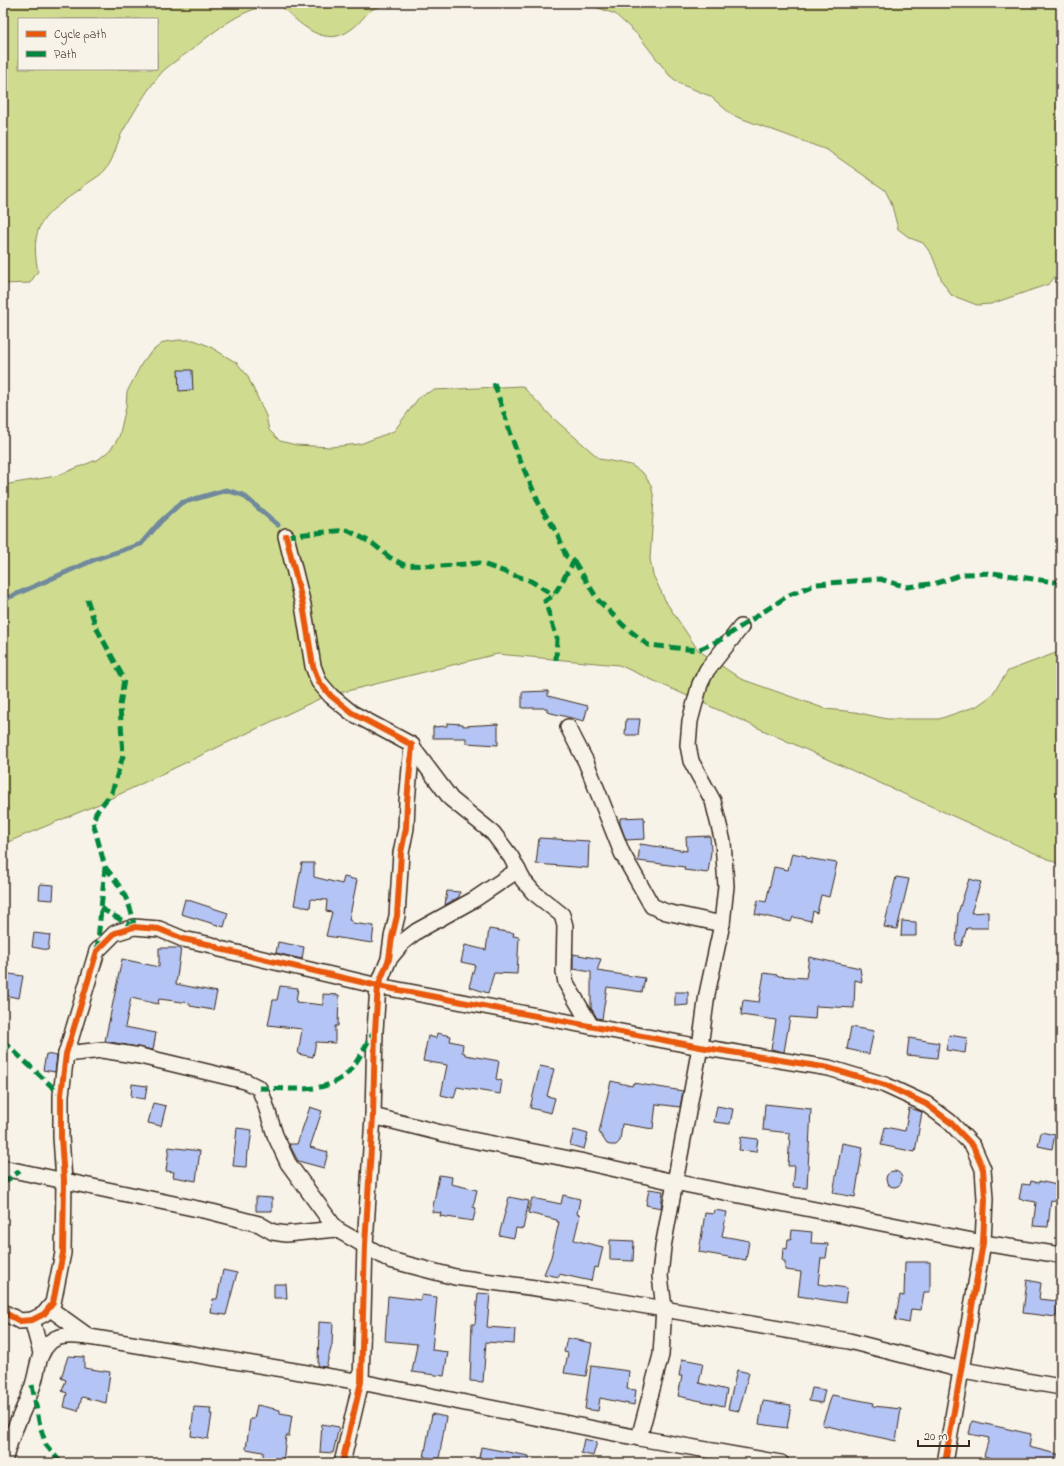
<svg xmlns="http://www.w3.org/2000/svg" width="1064" height="1466" font-family="'Indie Flower',sans-serif">
	<style>
		.green { fill: #cfdc8f; stroke: #858356; fill-rule: evenodd }
		.lines { fill: none; stroke-linecap: round; stroke-linejoin: round }
		.stream { stroke: #6f899c; stroke-width: 5 }
		.building { fill: #b4c4f4; stroke: #3b2a1e }
		.street-casing { stroke: #3b2a1e; stroke-width: 18 }
		.street { stroke: #f7f3e8; stroke-width: 15 }
		.quiet { stroke: #00873e; stroke-width: 5; stroke-dasharray: 10 5; stroke-linecap: butt }
		.cycleway-casing { stroke: #f7f3e8; stroke-width: 8 }
		.cycleway { stroke: #e8590c; stroke-width: 6 }
	</style>
	<rect width="100%" height="100%" fill="#f7f3e8"/>
	<filter id="ink" filterUnits="userSpaceOnUse"><feTurbulence type="fractalNoise" baseFrequency=".025" numOctaves="2"/><feDisplacementMap in="SourceGraphic" scale="8" xChannelSelector="R" yChannelSelector="G"/><feConvolveMatrix kernelMatrix="1 2 1 2 8 2 1 2 1" color-interpolation-filters="sRGB"/></filter>
	<g filter="url(#ink)">
		<!-- green -->
		<g class="green">
			<path d="M 3,3 L 407,3 C 398,5 382,4 373,9 C 366,13 360,23 353,28 C 325,51 299,23 279,4 C 244,6 216,30 190,51 C 181,57 171,64 163,71 C 148,88 136,109 124,129 C 116,142 115,159 105,170 C 101,175 94,179 88,183 C 51,212 27,218 38,271 L 30,283 L 3,284 ZM 19,19 L 157,19 L 157,69 L 19,69 Z"/>
			<path d="M 585,3 L 1061,3 L 1061,265 L 1059,272 L 1049,284 L 991,304 L 977,305 L 951,295 L 942,281 L 932,255 L 923,243 L 910,238 L 898,229 L 891,202 L 885,190 L 827,150 L 732,115 L 710,96 L 680,84 L 669,75 L 639,36 L 615,14 Z"/>
			<path d="M 180,340 L 194,340 L 209,346 L 237,363 L 247,375 L 266,416 L 269,430 L 280,441 L 296,445 L 330,447 L 360,444 L 394,431 L 420,396 L 434,390 L 522,386 L 553,418 L 600,459 L 631,465 L 643,473 L 651,485 L 654,499 L 650,559 L 653,575 L 666,602 L 698,650 L 741,679 L 826,709 L 855,712 L 887,719 L 939,719 L 977,706 L 991,696 L 1008,671 L 1061,651 L 1061,865 L 619,665 L 497,654 L 323,697 L 99,804 L 3,844 L 3,485 L 56,476 L 99,459 L 111,449 L 119,437 L 126,407 L 127,392 L 142,363 L 151,352 L 164,342 Z"/>
		</g>
		<g class="lines">
			<!-- stream -->
			<path class="stream" d="M 3,600 L 96,559 L 141,544 L 160,522 L 181,503 L 226,490 L 243,495 L 278,525"/>
		</g>
		<!-- building -->
		<g class="building">
			<path d="M 178,370 L 192,370 L 193,390 L 179,391 Z"/>
			<path d="M 548,691 L 548,696 L 588,706 L 584,721 L 547,712 L 547,708 L 522,708 L 522,692 Z"/>
			<path d="M 626,719 L 640,719 L 638,735 L 625,735 Z"/>
			<path d="M 447,723 L 463,724 L 463,726 L 498,724 L 498,745 L 466,743 L 466,738 L 433,738 L 433,727 L 447,726 Z"/>
			<path d="M 644,817 L 645,839 L 626,840 L 620,824 L 620,818 Z"/>
			<path d="M 710,836 L 711,852 L 708,873 L 684,870 L 685,867 L 638,861 L 640,844 L 687,851 L 686,837 Z"/>
			<path d="M 539,838 L 589,841 L 588,868 L 536,864 Z"/>
			<path d="M 792,853 L 806,856 L 806,858 L 837,863 L 829,897 L 821,895 L 817,913 L 813,911 L 811,921 L 793,917 L 791,922 L 755,914 L 758,900 L 766,902 L 774,867 L 788,870 Z"/>
			<path d="M 302,863 L 314,863 L 314,877 L 342,884 L 344,877 L 357,880 L 349,920 L 352,921 L 352,923 L 374,926 L 372,943 L 326,936 L 332,912 L 326,911 L 327,900 L 311,899 L 310,908 L 294,905 Z"/>
			<path d="M 896,877 L 909,879 L 897,929 L 884,927 Z"/>
			<path d="M 969,879 L 981,882 L 971,913 L 988,912 L 988,928 L 967,928 L 961,946 L 956,945 L 958,913 Z"/>
			<path d="M 40,884 L 54,885 L 53,900 L 39,899 Z"/>
			<path d="M 447,891 L 460,892 L 459,897 L 445,905 Z"/>
			<path d="M 185,899 L 228,913 L 224,927 L 181,914 Z"/>
			<path d="M 902,921 L 916,922 L 916,936 L 901,936 Z"/>
			<path d="M 489,929 L 514,933 L 513,936 L 519,937 L 517,974 L 494,973 L 488,993 L 469,987 L 475,965 L 461,962 L 465,945 L 486,950 Z"/>
			<path d="M 34,933 L 50,935 L 48,950 L 32,947 Z"/>
			<path d="M 278,942 L 304,947 L 302,959 L 276,953 Z"/>
			<path d="M 159,948 L 181,948 L 176,984 L 217,992 L 213,1010 L 190,1006 L 190,1003 L 159,999 L 158,1004 L 131,998 L 125,1027 L 156,1033 L 153,1050 L 105,1041 L 122,959 L 159,967 Z"/>
			<path d="M 573,954 L 601,959 L 597,971 L 645,978 L 642,992 L 607,987 L 602,1019 L 597,1018 L 591,1008 L 591,972 L 573,969 Z"/>
			<path d="M 809,957 L 860,968 L 862,982 L 855,980 L 854,1008 L 816,1006 L 815,1019 L 790,1017 L 784,1052 L 771,1049 L 776,1020 L 741,1015 L 743,1000 L 759,1002 L 764,973 L 778,975 L 778,976 L 806,978 Z"/>
			<path d="M 3,973 L 23,976 L 19,998 L 3,995 Z"/>
			<path d="M 280,986 L 298,988 L 296,1002 L 323,1005 L 323,994 L 339,995 L 338,1026 L 335,1026 L 335,1043 L 316,1042 L 313,1057 L 298,1054 L 302,1029 L 268,1025 L 273,1000 L 277,1000 Z"/>
			<path d="M 675,992 L 688,992 L 688,1005 L 675,1006 Z"/>
			<path d="M 851,1027 L 874,1031 L 869,1054 L 847,1049 Z"/>
			<path d="M 437,1033 L 451,1036 L 450,1041 L 463,1044 L 462,1052 L 465,1053 L 465,1055 L 499,1061 L 496,1079 L 502,1081 L 500,1094 L 457,1087 L 454,1098 L 441,1095 L 447,1065 L 423,1061 L 428,1036 L 436,1038 Z"/>
			<path d="M 949,1035 L 967,1038 L 965,1053 L 946,1050 Z"/>
			<path d="M 909,1038 L 939,1043 L 937,1058 L 907,1055 Z"/>
			<path d="M 46,1054 L 57,1056 L 55,1072 L 43,1070 Z"/>
			<path d="M 540,1066 L 554,1069 L 547,1096 L 555,1098 L 551,1113 L 530,1108 Z"/>
			<path d="M 611,1081 L 632,1086 L 633,1083 L 683,1091 L 680,1107 L 656,1104 L 653,1129 L 622,1124 L 620,1141 L 616,1145 L 610,1145 L 607,1144 L 599,1132 Z"/>
			<path d="M 132,1084 L 147,1086 L 145,1099 L 131,1097 Z"/>
			<path d="M 153,1103 L 166,1106 L 161,1126 L 148,1123 Z"/>
			<path d="M 765,1104 L 811,1109 L 807,1188 L 793,1187 L 795,1166 L 788,1166 L 790,1133 L 763,1130 Z"/>
			<path d="M 717,1106 L 733,1109 L 730,1124 L 714,1122 Z"/>
			<path d="M 310,1107 L 322,1111 L 310,1147 L 328,1152 L 324,1168 L 298,1161 L 289,1144 L 297,1144 Z"/>
			<path d="M 909,1108 L 922,1112 L 915,1152 L 881,1145 L 885,1127 L 905,1131 Z"/>
			<path d="M 237,1128 L 252,1130 L 249,1151 L 247,1151 L 246,1167 L 233,1166 Z"/>
			<path d="M 574,1130 L 588,1134 L 584,1149 L 570,1145 Z"/>
			<path d="M 1041,1132 L 1055,1135 L 1052,1149 L 1038,1146 Z"/>
			<path d="M 741,1137 L 758,1139 L 756,1152 L 739,1150 Z"/>
			<path d="M 842,1143 L 863,1147 L 855,1197 L 833,1193 Z"/>
			<path d="M 169,1147 L 200,1151 L 196,1181 L 173,1177 L 174,1172 L 166,1171 Z"/>
			<circle cx="894" cy="1179" r="8"/>
			<path d="M 439,1175 L 452,1177 L 451,1184 L 477,1190 L 473,1207 L 476,1208 L 473,1221 L 440,1216 L 441,1213 L 432,1212 Z"/>
			<path d="M 1031,1181 L 1039,1183 L 1039,1181 L 1061,1186 L 1061,1203 L 1051,1200 L 1048,1227 L 1033,1226 L 1036,1202 L 1019,1199 L 1022,1184 L 1030,1185 Z"/>
			<path d="M 649,1189 L 663,1191 L 661,1208 L 646,1205 Z"/>
			<path d="M 563,1195 L 580,1199 L 577,1214 L 580,1215 L 574,1240 L 603,1247 L 598,1268 L 594,1267 L 591,1281 L 559,1274 L 559,1277 L 544,1274 L 551,1257 L 559,1222 L 557,1222 L 557,1220 L 528,1213 L 532,1198 L 561,1204 Z"/>
			<path d="M 256,1197 L 272,1198 L 272,1211 L 256,1211 Z"/>
			<path d="M 509,1197 L 529,1201 L 523,1229 L 516,1228 L 514,1238 L 499,1235 Z"/>
			<path d="M 714,1210 L 727,1212 L 722,1236 L 749,1241 L 746,1260 L 699,1252 L 705,1213 L 713,1214 Z"/>
			<path d="M 792,1230 L 812,1232 L 811,1243 L 828,1244 L 826,1258 L 821,1258 L 818,1284 L 847,1288 L 845,1303 L 798,1296 L 801,1272 L 785,1270 L 785,1261 L 782,1261 L 783,1248 L 787,1249 L 788,1239 L 791,1239 Z"/>
			<path d="M 610,1240 L 634,1241 L 633,1261 L 610,1260 Z"/>
			<path d="M 905,1262 L 930,1262 L 930,1292 L 924,1292 L 921,1310 L 911,1309 L 909,1323 L 895,1320 L 900,1295 L 904,1296 Z"/>
			<path d="M 223,1270 L 237,1273 L 226,1315 L 211,1313 L 213,1299 L 217,1299 Z"/>
			<path d="M 1027,1280 L 1041,1283 L 1039,1299 L 1058,1301 L 1056,1317 L 1023,1313 Z"/>
			<path d="M 274,1284 L 286,1284 L 287,1298 L 274,1298 Z"/>
			<path d="M 478,1293 L 490,1294 L 487,1327 L 515,1329 L 514,1344 L 486,1342 L 483,1382 L 470,1381 L 472,1324 L 475,1324 Z"/>
			<path d="M 421,1295 L 437,1297 L 432,1350 L 448,1352 L 444,1376 L 412,1372 L 417,1344 L 385,1341 L 388,1296 L 421,1300 Z"/>
			<path d="M 319,1322 L 333,1323 L 332,1345 L 326,1367 L 318,1366 Z"/>
			<path d="M 567,1338 L 592,1343 L 586,1376 L 564,1373 L 568,1353 L 564,1352 Z"/>
			<path d="M 68,1356 L 84,1357 L 84,1368 L 110,1372 L 106,1403 L 82,1397 L 78,1411 L 64,1407 L 67,1393 L 62,1391 L 66,1380 L 61,1378 Z"/>
			<path d="M 682,1359 L 703,1363 L 699,1383 L 727,1390 L 724,1406 L 678,1396 L 682,1376 L 679,1376 Z"/>
			<path d="M 591,1366 L 629,1371 L 627,1389 L 636,1390 L 634,1405 L 600,1398 L 598,1411 L 585,1409 Z"/>
			<path d="M 737,1370 L 749,1373 L 739,1411 L 728,1409 Z"/>
			<path d="M 812,1388 L 825,1390 L 822,1403 L 809,1401 Z"/>
			<path d="M 832,1395 L 874,1403 L 873,1406 L 901,1409 L 896,1441 L 822,1425 Z"/>
			<path d="M 763,1401 L 791,1405 L 787,1428 L 759,1424 Z"/>
			<path d="M 257,1405 L 280,1410 L 280,1413 L 292,1415 L 289,1436 L 286,1436 L 283,1463 L 264,1463 L 263,1452 L 246,1449 L 250,1419 L 254,1419 Z"/>
			<path d="M 194,1407 L 211,1408 L 210,1414 L 212,1414 L 208,1439 L 191,1436 Z"/>
			<path d="M 432,1414 L 446,1417 L 439,1459 L 424,1457 Z"/>
			<path d="M 972,1421 L 1031,1434 L 1029,1447 L 1061,1455 L 1061,1463 L 1010,1463 L 984,1456 L 989,1438 L 969,1434 Z"/>
			<path d="M 322,1424 L 339,1427 L 333,1453 L 320,1452 Z"/>
			<path d="M 584,1439 L 597,1442 L 593,1456 L 581,1453 Z"/>
			<path d="M 481,1447 L 529,1456 L 529,1463 L 478,1463 Z"/>
		</g>
		<g class="lines">
			<!-- street casing -->
			<g class="street-casing">
				<g id="street">
					<path d="M 286,536 L 303,605 L 313,666 L 319,682 L 331,696 L 352,713 L 412,745 L 407,802 L 406,828 L 401,853 L 397,916 L 392,937 L 389,959 L 378,986 L 700,1047 L 829,1068 L 885,1085 L 926,1104 L 950,1122 L 973,1146 L 983,1169 L 985,1199 L 983,1243 L 945,1463"/>
					<path d="M 568,727 L 586,762 L 622,853 L 652,906 L 666,912 L 722,924"/>
					<path d="M 412,747 L 451,799 L 493,833 L 511,857 L 523,880 L 533,892 L 562,915 L 565,926 L 564,972 L 566,983 L 591,1026"/>
					<path d="M 390,958 L 404,941 L 417,931 L 475,899 L 518,870"/>
					<path d="M 66,1054 L 102,1050 L 140,1056 L 245,1081 L 259,1088 L 264,1100 L 275,1135 L 288,1163 L 336,1229 L 390,1260 L 455,1277 L 565,1292 L 849,1341 L 962,1370 L 1061,1387"/>
					<path d="M 373,1116 L 457,1137 L 580,1161 L 674,1182 L 983,1243 L 1061,1255"/>
					<path d="M 3,1168 L 212,1212 L 259,1224 L 273,1232 L 286,1234 L 336,1229"/>
					<path d="M 49,1308 L 88,1336"/>
					<path d="M 3,1312 L 20,1321 L 32,1320 L 44,1314 L 53,1303 L 63,1253 L 64,1180 L 61,1137 L 61,1095 L 66,1054 L 97,951 L 115,933 L 134,927 L 159,929 L 183,939 L 212,945 L 220,949 L 378,986 L 375,1031 L 373,1116 L 365,1245 L 361,1382 L 342,1463"/>
					<path d="M 32,1320 L 41,1353"/>
					<path d="M 639,1438 L 661,1355 L 664,1308 L 660,1276 L 663,1247 L 700,1047 L 707,994 L 722,924 L 726,886 L 723,842 L 713,801 L 691,761 L 688,745 L 690,721 L 700,684 L 707,670 L 741,627"/>
					<path d="M 4,1463 C 9,1435 24,1412 33,1385 C 38,1370 37,1354 50,1342 C 60,1333 76,1336 89,1337 L 361,1382 L 639,1438 L 781,1463"/>
				</g>
			</g>
			<!-- street -->
			<use href="#street" class="street"/>
			<!-- quiet -->
			<g class="quiet">
				<path d="M 494,383 L 517,453 L 540,506 L 557,533 L 566,556 L 574,561 L 554,595 L 545,601 L 557,638 L 556,660"/>
				<path d="M 286,536 L 347,530 L 372,543 L 389,557 L 404,565 L 440,566 L 480,563 L 531,581 L 554,595"/>
				<path d="M 574,561 L 598,600 L 624,626 L 648,645 L 698,650 L 722,639 L 789,595 L 816,584 L 880,579 L 907,587 L 937,583 L 963,574 L 993,573 L 1061,583"/>
				<path d="M 87,599 L 96,627 L 124,679 L 120,706 L 123,756 L 112,792 L 96,813 L 93,822 L 105,867 L 97,951"/>
				<path d="M 105,867 C 120,885 132,904 134,927"/>
				<path d="M 100,908 L 134,927"/>
				<path d="M 3,1041 L 61,1095"/>
				<path d="M 259,1088 C 290,1088 329,1096 351,1069 C 360,1058 366,1044 374,1032"/>
				<path d="M 3,1183 L 20,1171"/>
				<path d="M 32,1385 L 40,1426 L 46,1445 L 61,1463"/>
			</g>
			<!-- cycleway casing -->
			<g class="cycleway-casing">
				<g id="cycleway">
					<path d="M 286,536 L 303,605 L 313,666 L 319,682 L 331,696 L 352,713 L 412,745 L 407,802 L 406,828 L 401,853 L 397,916 L 392,937 L 389,959 L 378,986 L 700,1047 L 829,1068 L 885,1085 L 926,1104 L 950,1122 L 973,1146 L 983,1169 L 985,1199 L 983,1243 L 945,1463"/>
					<path d="M 3,1312 L 20,1321 L 32,1320 L 44,1314 L 53,1303 L 63,1253 L 64,1180 L 61,1137 L 61,1095 L 66,1054 L 97,951 L 115,933 L 134,927 L 159,929 L 183,939 L 212,945 L 220,949 L 378,986 L 375,1031 L 373,1116 L 365,1245 L 361,1382 L 342,1463"/>
				</g>
			</g>
			<!-- cycleway -->
			<use href="#cycleway" class="cycleway"/>
		</g>
	</g>
	<!-- margin -->
	<rect width="1064" height="1466" fill="none" stroke="#f7f3e8" stroke-width="16"/>
	<rect x="8" y="8" width="1048" height="1450" fill="none" stroke="#3b2a1e" stroke-width="1.5" filter="url(#ink)"/>
	<!-- legend -->
	<rect x="18" y="18" width="140" height="52" fill="#f7f3e8" stroke="#aca397"/>
	<rect x="26" y="31" width="20" height="6" fill="#e8590c" stroke="#aca397"/>
	<text x="54" y="38" font-size="12" fill="#3b2a1e">Cycle path</text>
	<rect x="26" y="51" width="20" height="6" fill="#00873e" stroke="#aca397"/>
	<text x="54" y="58" font-size="12" fill="#3b2a1e">Path</text>
	<!-- scale -->
	<path d="M918 1440v6h51v-6" fill="none" stroke="#3b2a1e" stroke-width="2"/>
	<text x="924" y="1440" font-size="12" fill="#3b2a1e" stroke="#f7f3e8" stroke-width="3" paint-order="stroke">20 m</text>
</svg>
